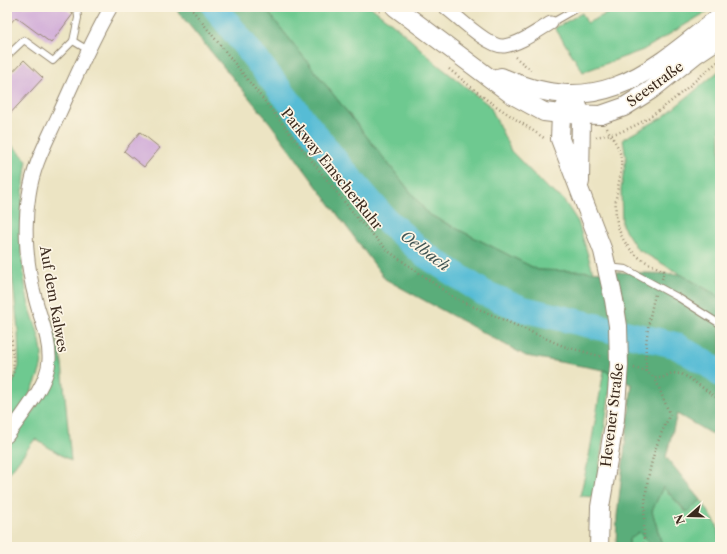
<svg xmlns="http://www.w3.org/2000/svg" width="727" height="554" font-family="'Libre Caslon Text',serif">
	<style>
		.green { fill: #6ec990; stroke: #547a57 }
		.forest { fill: #5aad7a; stroke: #4a6c4c }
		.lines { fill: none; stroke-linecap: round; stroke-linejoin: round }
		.river { stroke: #57bcd5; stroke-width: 26 }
		.building { fill: #d3b0d9 }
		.lane-casing { stroke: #948770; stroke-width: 8 }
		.street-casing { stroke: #948770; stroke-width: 15 }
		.secondary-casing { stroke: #948770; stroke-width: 20 }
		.path { stroke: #948770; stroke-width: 2.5; stroke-dasharray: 1 3; stroke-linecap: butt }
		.lane { stroke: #fff; stroke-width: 6 }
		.street { stroke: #fff; stroke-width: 13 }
		.secondary { stroke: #fff; stroke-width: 18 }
		.labels { text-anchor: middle; stroke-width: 3.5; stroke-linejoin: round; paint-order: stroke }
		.street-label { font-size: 14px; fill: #3b2a1e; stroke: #fcf5e5 }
		.water-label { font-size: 15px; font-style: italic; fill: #435655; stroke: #fcf5e5 }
	</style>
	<rect width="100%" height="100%" fill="#fcf5e5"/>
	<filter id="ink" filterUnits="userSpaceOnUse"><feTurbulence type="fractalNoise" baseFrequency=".025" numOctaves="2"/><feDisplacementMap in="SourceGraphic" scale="8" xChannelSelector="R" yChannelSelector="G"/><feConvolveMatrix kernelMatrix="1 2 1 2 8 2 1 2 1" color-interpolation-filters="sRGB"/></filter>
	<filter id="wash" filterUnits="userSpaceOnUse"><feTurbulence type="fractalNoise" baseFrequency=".012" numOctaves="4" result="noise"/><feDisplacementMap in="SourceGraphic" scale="16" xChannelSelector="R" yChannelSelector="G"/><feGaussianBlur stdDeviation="0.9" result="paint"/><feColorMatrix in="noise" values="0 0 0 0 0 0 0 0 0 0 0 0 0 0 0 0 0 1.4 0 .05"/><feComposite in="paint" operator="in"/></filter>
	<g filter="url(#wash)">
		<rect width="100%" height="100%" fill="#ece4c3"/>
		<!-- green -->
		<g class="green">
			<path d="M 264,7 L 371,7 L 398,28 L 438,65 L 490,106 L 511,151 L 546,187 L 563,199 L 578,222 L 593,272 L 538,270 L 428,214 Z"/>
			<path d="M 621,7 L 715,7 L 643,50 L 583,72 L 555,28 L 582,13 L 587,23 Z"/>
			<path d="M 720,70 L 720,297 L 637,249 L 622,225 L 621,189 L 626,159 L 623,139 L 663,117 Z"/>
			<path d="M 7,140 L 27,160 C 20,205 19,250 27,296 C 31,318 46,343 41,367 C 35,390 21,408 7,427 L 7,399 L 19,366 L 18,329 L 7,229 Z"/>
			<path d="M 40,289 L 54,328 L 62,363 L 71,461 L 35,439 L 7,476 L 7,449 L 44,395 L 54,364 Z"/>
			<path d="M 604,370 L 612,374 L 595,497 L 580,496 L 588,462 Z"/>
			<path d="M 663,487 L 686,512 L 701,500 L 717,525 L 720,547 L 653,547 L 662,545 L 652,511 Z"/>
			<path d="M 639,531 L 653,547 L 629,547 L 629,539 Z"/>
		</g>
		<!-- forest -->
		<path class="forest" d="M 174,7 L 264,7 L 428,214 L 538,270 L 680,274 L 720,297 L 720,439 L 677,414 L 666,457 L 701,500 L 687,512 L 663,487 L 652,511 L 662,545 L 653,547 L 639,532 L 629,539 L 629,547 L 616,547 L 617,516 L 632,385 L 604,370 L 526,356 L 385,279 L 270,123 Z"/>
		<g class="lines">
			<!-- river -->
			<path class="river" d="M 215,7 L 342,169 L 385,219 L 424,254 L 484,293 L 523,309 L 675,345 L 709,365 L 720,374"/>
		</g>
		<g id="blocks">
			<!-- building -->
			<g class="building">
				<path d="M 7,7 L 63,7 L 73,14 L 51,43 L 16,17 L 7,27 Z"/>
				<path d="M 24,60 L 43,78 L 7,117 L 7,78 Z"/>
				<path d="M 140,132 L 160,148 L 144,167 L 124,151 Z"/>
			</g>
		</g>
	</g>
	<g filter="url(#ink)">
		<use href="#blocks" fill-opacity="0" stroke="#948770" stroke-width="1"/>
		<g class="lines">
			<!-- lane casing -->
			<g class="lane-casing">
				<g id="lane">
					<path d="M 551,23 L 579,7"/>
					<path d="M 73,41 L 88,50"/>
					<path d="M 7,56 L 24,40 L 53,61 L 73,41 L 78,18 L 77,7"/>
					<path d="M 608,267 L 626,269 L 679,298 L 720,324"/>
				</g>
			</g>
			<!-- street casing -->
			<g class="street-casing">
				<g id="street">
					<path d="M 445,7 C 457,16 489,48 504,46 C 520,44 537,31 551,23"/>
					<path d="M 7,436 C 21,416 48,385 49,360 C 50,340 41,320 36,301 C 27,268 23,229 29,195 C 33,165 47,141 59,114 C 76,77 91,41 111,7"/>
				</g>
			</g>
			<!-- secondary casing -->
			<g class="secondary-casing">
				<g id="secondary">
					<path d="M 395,7 L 511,94 L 544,112 L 561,114 L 601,115 L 624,107 L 651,90 L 696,54 L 720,38"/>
					<path d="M 501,77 C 598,120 647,75 720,16"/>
					<path d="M 573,94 L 561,114 L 560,139 L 603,251 L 614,300 L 618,326 L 619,365 L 615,419 L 600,507 L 599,547"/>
					<path d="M 577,104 L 581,115 L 580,182"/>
				</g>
			</g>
			<!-- path -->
			<g class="path">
				<path d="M 190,7 L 358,219 L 388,251 L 456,299 L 563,346 L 603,357"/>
				<path d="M 373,7 L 381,13"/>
				<path d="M 515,57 L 531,70"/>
				<path d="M 449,69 L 487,100 L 544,138"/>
				<path d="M 607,128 C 612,139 620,146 621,159 C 622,170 619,181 617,192 C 613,214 617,238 635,254 C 642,261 655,266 664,271 L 662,279"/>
				<path d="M 596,137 C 604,135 613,134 620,132 C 659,118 689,84 720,60"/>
				<path d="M 7,280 L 14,371 L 7,387"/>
				<path d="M 634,368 L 646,371 L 655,378 L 662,378 L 672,373 L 681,374 L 689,378 L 720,400"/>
				<path d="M 646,371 C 644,345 649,319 655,294"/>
				<path d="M 644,547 C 643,498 647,459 670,415 L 655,378"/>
			</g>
			<!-- lane -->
			<use href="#lane" class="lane"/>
			<!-- street -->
			<use href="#street" class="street"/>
			<!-- secondary -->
			<use href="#secondary" class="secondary"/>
		</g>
	</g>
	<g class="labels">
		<!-- street labels -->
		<g class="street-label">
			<text transform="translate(655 84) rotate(-36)" y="5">Seestraße</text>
			<text transform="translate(332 169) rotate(51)" y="5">Parkway EmscherRuhr</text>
			<text transform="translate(54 299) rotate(80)" y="5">Auf dem Kalwes</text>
			<text transform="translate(612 415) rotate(-83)" y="5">Hevener Straße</text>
		</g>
		<!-- water labels -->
		<g class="water-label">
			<text transform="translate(425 251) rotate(37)" y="5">Oelbach</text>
		</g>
	</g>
	<!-- margin -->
	<rect width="727" height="554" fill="none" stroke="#fcf5e5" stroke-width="24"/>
	<!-- north arrow -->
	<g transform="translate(689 516) rotate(250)" stroke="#fcf5e5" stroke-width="3" paint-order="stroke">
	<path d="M0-3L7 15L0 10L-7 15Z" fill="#3b2a1e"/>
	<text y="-6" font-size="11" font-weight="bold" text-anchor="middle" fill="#3b2a1e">N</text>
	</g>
</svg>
